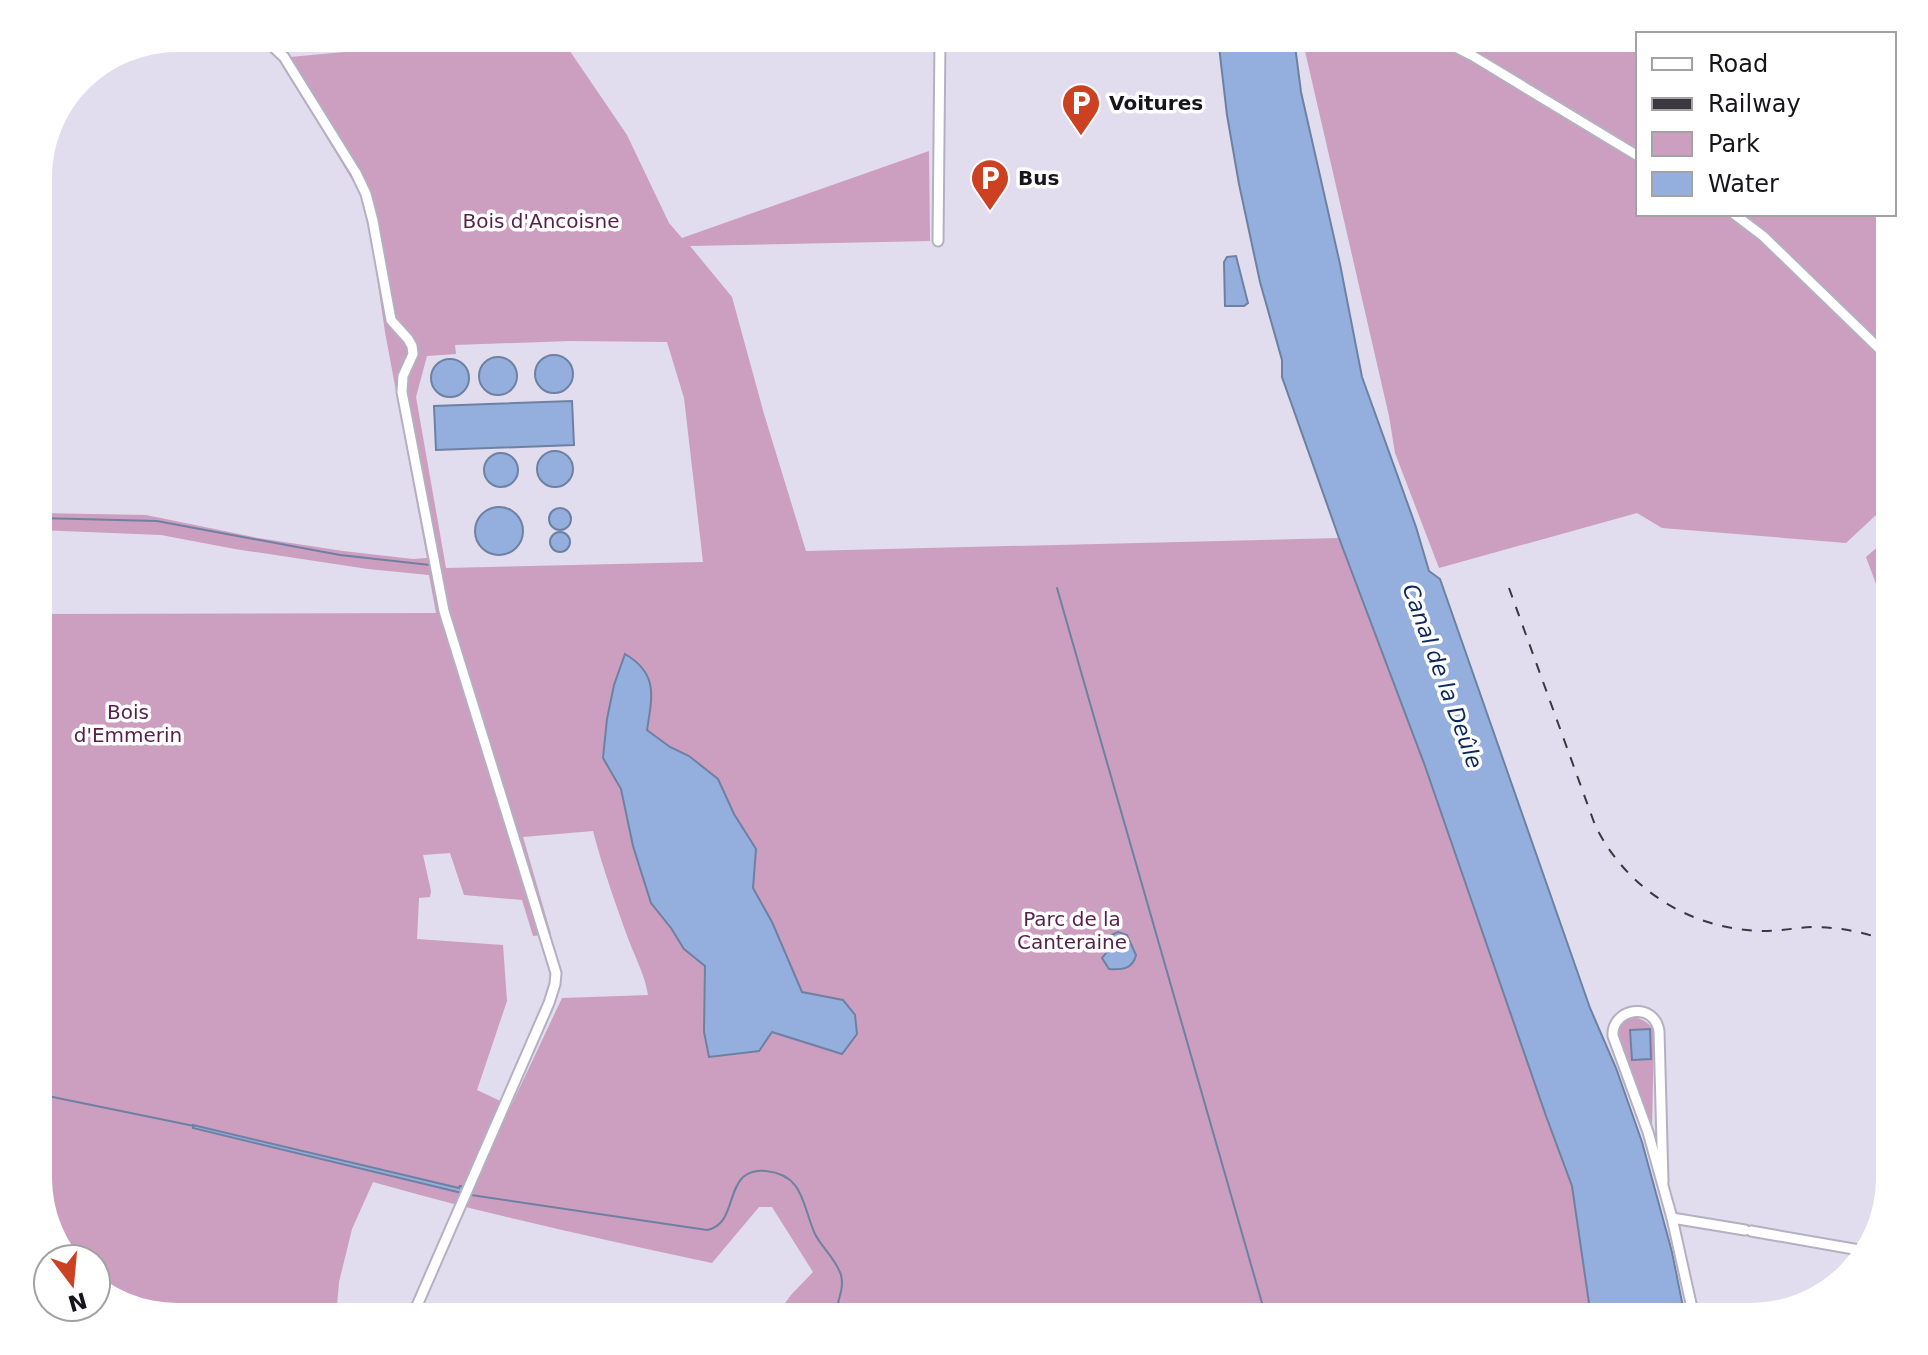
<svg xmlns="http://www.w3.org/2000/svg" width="1928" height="1355" font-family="'DejaVu Sans',sans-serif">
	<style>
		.green { fill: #cc9ebf; fill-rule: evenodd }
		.water { fill: #94afdd; stroke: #6e81a3; stroke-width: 2 }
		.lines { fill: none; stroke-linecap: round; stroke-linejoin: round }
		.stream { stroke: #6e81a3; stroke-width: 2 }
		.minor-casing { stroke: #b5b0c1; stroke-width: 13 }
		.minor { stroke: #fff; stroke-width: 9 }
		.rail { stroke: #3b3840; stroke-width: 2; stroke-dasharray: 10 10; stroke-linecap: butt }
		.labels { text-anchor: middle; stroke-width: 7; stroke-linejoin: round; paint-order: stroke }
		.poi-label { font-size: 20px; font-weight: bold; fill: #17151b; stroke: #fff; text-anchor: start }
		.park-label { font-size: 20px; fill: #581f4b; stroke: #fff }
		.water-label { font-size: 22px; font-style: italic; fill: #0b285e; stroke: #fff }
	</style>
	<rect width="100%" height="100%" fill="#e1dcee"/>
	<!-- green -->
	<g class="green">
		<path d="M 381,38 L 561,38 L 627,135 L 669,223 L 682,238 L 929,151 L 930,241 L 690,246 L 732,297 L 764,414 L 806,551 L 1339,538 L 1425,766 L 1546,1116 L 1572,1186 L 1591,1317 L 775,1317 L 791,1295 L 813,1272 L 772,1207 L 759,1207 L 712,1263 C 598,1239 486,1214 373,1182 L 352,1229 L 339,1282 L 336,1317 L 177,1317 L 96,1290 L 96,1259 L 67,1259 L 56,1247 L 38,1187 L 38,614 L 436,613 L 429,575 L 368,569 L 235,549 L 161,535 L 38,530 L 38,513 L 146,515 L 258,538 L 343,551 L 413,559 L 427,558 L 385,332 L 369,223 L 360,193 L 279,58 L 377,49 ZM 570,341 L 667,342 L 684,398 L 703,562 L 446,568 L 416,397 L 427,356 L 456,354 L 455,345 ZM 593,831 C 603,869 616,905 629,941 C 636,959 645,976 648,995 L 562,998 L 511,1106 L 477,1090 L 507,1001 L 503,945 L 417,939 L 419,898 L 430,897 L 431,891 L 423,855 L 450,853 L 464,895 L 522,900 L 533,936 L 551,934 L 523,837 Z"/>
		<path d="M 1302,38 L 1638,38 L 1638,214 L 1890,214 L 1890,502 L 1846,543 L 1662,528 L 1637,513 L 1439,568 L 1395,453 L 1389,416 Z"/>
		<path d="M 1890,536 L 1890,622 L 1866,557 Z"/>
		<path d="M 1631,1017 C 1641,1018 1649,1022 1654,1031 L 1652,1126 L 1618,1038 C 1617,1027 1622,1022 1631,1017 Z"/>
	</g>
	<!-- water -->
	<g class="water">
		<path d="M 1218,38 L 1294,38 L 1301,92 L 1340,264 L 1362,377 L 1416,527 L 1429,571 L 1440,579 L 1590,1008 L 1616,1068 L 1642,1142 L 1672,1252 L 1685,1317 L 1591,1317 L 1572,1186 L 1546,1116 L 1425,766 L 1339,538 L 1282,377 L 1282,360 L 1260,282 L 1239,184 L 1227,115 Z"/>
		<path d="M 1236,256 L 1248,303 L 1244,306 L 1225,306 L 1224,262 L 1227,257 Z"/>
		<circle cx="554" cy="374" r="19"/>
		<circle cx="498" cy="376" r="19"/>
		<circle cx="450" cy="378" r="19"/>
		<path d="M 572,401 L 574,445 L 436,450 L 434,406 Z"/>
		<circle cx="555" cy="469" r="18"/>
		<circle cx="501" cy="470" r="17"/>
		<circle cx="499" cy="531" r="24"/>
		<circle cx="560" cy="519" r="11"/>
		<circle cx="560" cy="542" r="10"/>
		<path d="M 625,654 C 659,674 652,697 647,730 L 670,747 L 689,756 L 718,779 L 734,814 L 756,849 L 753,888 L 772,922 L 802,992 L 843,1000 L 855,1015 L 857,1034 L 842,1054 L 772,1032 L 759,1051 L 709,1057 L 704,1032 L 705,966 L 684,949 L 671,928 L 651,903 L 633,846 L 621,789 L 603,758 L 607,719 L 614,685 Z"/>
		<path d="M 1118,932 L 1127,935 L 1136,955 C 1133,969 1122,970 1109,969 L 1102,958 L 1106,953 L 1102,945 L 1103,939 Z"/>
		<path d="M 1650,1029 L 1651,1059 L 1632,1060 L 1630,1030 Z"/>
		<path d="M 193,1125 L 459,1188 L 460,1186 L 464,1187 L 462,1193 L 193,1128 Z"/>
	</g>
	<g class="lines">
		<!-- stream -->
		<g class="stream">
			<path d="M 38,518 L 157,521 L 340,555 L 430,565"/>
			<path d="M 1057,588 L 1266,1317"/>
			<path d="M 38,1094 L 194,1126"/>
			<path d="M 471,1195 L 707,1230 C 733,1225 727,1193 743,1177 C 750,1171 758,1170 766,1171 C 805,1175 802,1206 815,1234 C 822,1248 836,1259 841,1275 C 845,1291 835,1302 837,1317"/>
		</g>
		<!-- minor casing -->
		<g class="minor-casing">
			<g id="minor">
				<path d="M 255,38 L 270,44 L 284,57 L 356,173 L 366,194 L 373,221 L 391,320 L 408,339 L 412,346 L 413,354 L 403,376 L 402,392 L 444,611 L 556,973 L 555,984 L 549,1003 L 412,1317"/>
				<path d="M 1438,38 L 1473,56 L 1638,156"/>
				<path d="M 1734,214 L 1763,236 L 1890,359"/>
				<path d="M 938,241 L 940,38"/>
				<path d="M 1663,1182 L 1659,1031 C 1654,1000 1611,1009 1613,1036 L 1648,1132 L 1672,1218 L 1745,1230"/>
				<path d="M 1672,1218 L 1694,1317"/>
				<path d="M 1751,1231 L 1865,1251"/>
			</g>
		</g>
		<!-- minor -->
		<use href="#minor" class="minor"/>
		<!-- rail -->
		<path class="rail" d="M 1509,588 L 1595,825 C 1626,889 1691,930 1763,931 C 1779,931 1795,928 1812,927 C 1839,927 1865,932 1890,942"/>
	</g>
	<!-- icons -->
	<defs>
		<g id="parking-pin" transform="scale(2)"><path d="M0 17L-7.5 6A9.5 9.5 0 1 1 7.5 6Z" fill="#cb4121" stroke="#fff"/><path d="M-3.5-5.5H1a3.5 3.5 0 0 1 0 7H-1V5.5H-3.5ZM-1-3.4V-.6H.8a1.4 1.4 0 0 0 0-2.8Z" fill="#fff"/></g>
	</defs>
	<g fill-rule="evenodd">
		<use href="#parking-pin" x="1081" y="103"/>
		<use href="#parking-pin" x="990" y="178"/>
	</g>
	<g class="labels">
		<!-- poi labels -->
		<g class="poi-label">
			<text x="1109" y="110">Voitures</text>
			<text x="1018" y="185">Bus</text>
		</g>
		<!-- park labels -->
		<g class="park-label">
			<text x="541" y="228">Bois d'Ancoisne</text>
			<text x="128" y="719">Bois<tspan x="128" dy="23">d'Emmerin</tspan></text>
			<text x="1072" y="926">Parc de la<tspan x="1072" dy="23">Canteraine</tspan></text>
		</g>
		<!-- water labels -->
		<g class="water-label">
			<text transform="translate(1443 676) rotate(70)" y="8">Canal de la Deûle</text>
		</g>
	</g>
	<!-- crop -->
	<path d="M0 0H1928V1355H0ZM177 52H1751A125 125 0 0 1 1876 177V1178A125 125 0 0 1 1751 1303H177A125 125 0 0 1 52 1178V177A125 125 0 0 1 177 52Z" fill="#fff" fill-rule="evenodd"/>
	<!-- legend -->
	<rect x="1636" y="32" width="260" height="184" fill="#ffffff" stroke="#a2a1a4" stroke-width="2"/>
	<rect x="1652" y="58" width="40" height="12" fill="#ffffff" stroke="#a2a1a4" stroke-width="2"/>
	<text x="1708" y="72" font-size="24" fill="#17151b">Road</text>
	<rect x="1652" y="98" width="40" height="12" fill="#3b3840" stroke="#a2a1a4" stroke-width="2"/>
	<text x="1708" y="112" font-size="24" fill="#17151b">Railway</text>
	<rect x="1652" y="132" width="40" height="24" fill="#cc9ebf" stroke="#a2a1a4" stroke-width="2"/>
	<text x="1708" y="152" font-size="24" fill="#17151b">Park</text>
	<rect x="1652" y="172" width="40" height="24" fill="#94afdd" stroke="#a2a1a4" stroke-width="2"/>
	<text x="1708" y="192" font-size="24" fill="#17151b">Water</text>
	<!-- north arrow -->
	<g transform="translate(72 1283) rotate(164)"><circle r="38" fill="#ffffff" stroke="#a2a1a4" stroke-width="2"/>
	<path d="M0-6L14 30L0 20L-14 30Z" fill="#cb4121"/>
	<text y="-12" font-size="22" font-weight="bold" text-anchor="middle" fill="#17151b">N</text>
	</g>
</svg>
